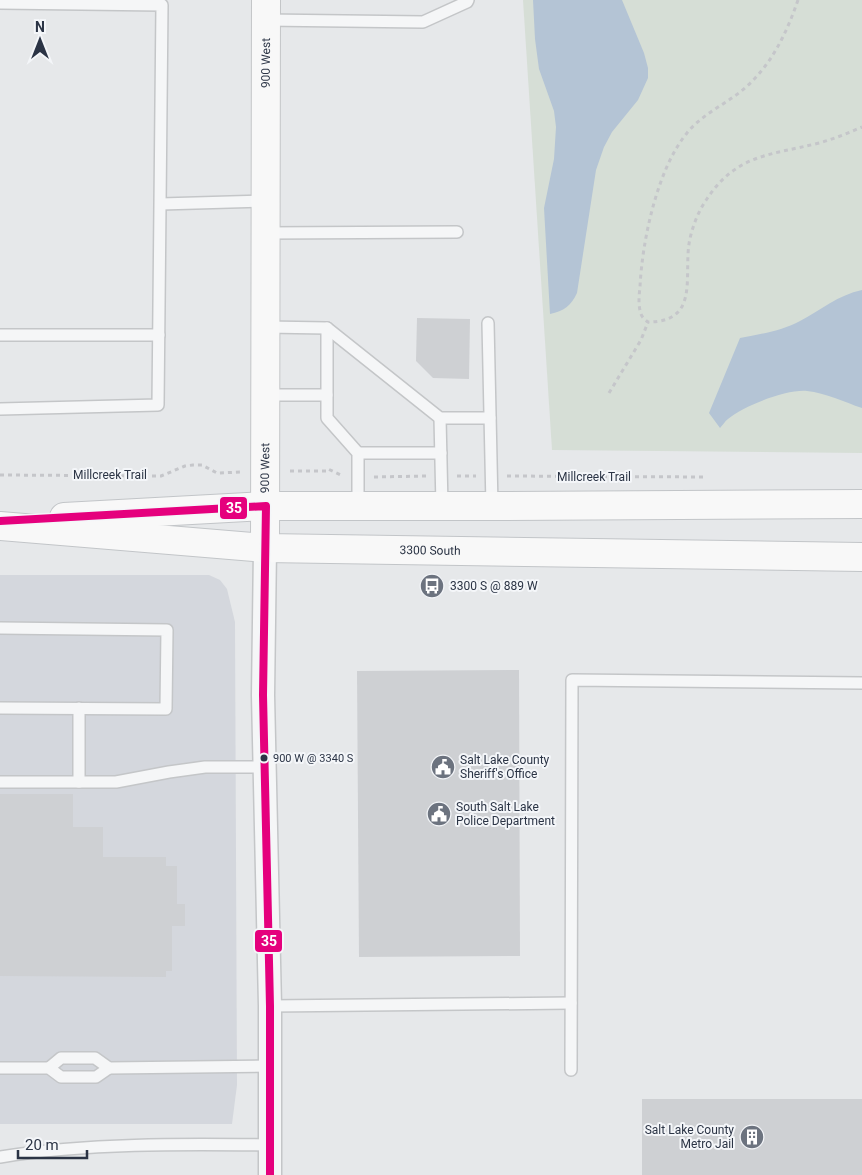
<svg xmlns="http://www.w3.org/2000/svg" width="862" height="1175" font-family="Roboto,sans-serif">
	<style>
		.built { fill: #d4d7dd }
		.green { fill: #d6ded6 }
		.water { fill: #b4c4d5 }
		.building { fill: #ced0d3 }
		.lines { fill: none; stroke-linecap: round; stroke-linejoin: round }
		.lane-casing { stroke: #c4c6c8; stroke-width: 14 }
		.street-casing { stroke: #c4c6c8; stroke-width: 25 }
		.secondary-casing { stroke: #c4c6c8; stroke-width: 30 }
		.primary-casing { stroke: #c2c5c8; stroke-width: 30 }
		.path { stroke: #c5c6ca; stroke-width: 3; stroke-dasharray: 4 4; stroke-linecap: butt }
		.lane { stroke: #f5f6f7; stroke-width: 11 }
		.street { stroke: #f5f6f7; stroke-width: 22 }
		.secondary { stroke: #f8f8f8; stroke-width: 28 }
		.primary { stroke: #f8f8f8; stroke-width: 28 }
		.bus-1-casing { stroke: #f4f6f9; stroke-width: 11 }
		.bus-1 { stroke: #e5007d; stroke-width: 8 }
		.bus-dot { fill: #2b3445; stroke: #f4f6f9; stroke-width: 2 }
		.labels { text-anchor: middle; stroke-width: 4; stroke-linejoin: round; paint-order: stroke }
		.bus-label { font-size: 11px; fill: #2b3445; stroke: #f4f6f9; text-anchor: start }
		.street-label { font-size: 12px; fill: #2b3445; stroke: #f4f6f9 }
		.poi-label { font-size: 12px; fill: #2b3445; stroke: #f4f6f9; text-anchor: start }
		.line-badge { stroke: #f4f6f9; stroke-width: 2 }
		.badge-label { font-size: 14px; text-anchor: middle; font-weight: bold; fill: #fff }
	</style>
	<rect width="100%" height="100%" fill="#e6e8ea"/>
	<!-- built -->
	<path class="built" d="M 0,575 L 209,575 L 220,580 L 227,589 L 235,622 L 237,1085 L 232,1124 L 0,1124 Z"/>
	<!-- green -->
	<path class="green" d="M 523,0 L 862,0 L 862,453 L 552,450 Z"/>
	<!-- water -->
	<g class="water">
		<path d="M 533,0 L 622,0 L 644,53 L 648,68 L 648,78 L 638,100 L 612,132 L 604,147 L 596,170 L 577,293 C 571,306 564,311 550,314 L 544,208 L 554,159 L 556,127 L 554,111 L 539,69 L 535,39 Z"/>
		<path d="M 862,290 L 862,408 C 844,402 826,393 807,391 C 787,389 743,406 728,419 C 725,421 723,425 720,428 L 709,413 L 740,338 C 760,334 782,331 800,321 C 821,310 838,295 862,290 Z"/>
	</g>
	<!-- building -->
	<g class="building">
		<path d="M 417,318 L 470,319 L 469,379 L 433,378 L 416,361 Z"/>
		<path d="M 519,670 L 520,956 L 359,957 L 357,671 Z"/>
		<path d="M 0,794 L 73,794 L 73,827 L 103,827 L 103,857 L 166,857 L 166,866 L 177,866 L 177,904 L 185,904 L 185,926 L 172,926 L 172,971 L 166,971 L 166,977 L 0,976 Z"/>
		<rect x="642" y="1099" width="220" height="76"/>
	</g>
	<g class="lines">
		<!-- lane casing -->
		<g class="lane-casing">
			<g id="lane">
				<path d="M 0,3 L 162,5 L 158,405 L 0,409"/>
				<path d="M 266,20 L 423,22 L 467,2 L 468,0"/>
				<path d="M 161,204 L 266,201"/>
				<path d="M 266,233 L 457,232"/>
				<path d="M 488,323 L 492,506"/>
				<path d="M 266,327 L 327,328 L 440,418 L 490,418"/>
				<path d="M 327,328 L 327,418 L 358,453 L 358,506"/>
				<path d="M 0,335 L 159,335"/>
				<path d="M 266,395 L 327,395"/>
				<path d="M 440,418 L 442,506"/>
				<path d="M 358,453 L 441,453"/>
				<path d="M 0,628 L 167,630 L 166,709 L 0,708"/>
				<path d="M 0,782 L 116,782 L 169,772 L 205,767 L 265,767"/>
				<path d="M 79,782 L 79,708"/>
				<path d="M 270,1006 L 571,1003"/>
				<path d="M 0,1068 L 49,1068 L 61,1077 L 96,1077 L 109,1068"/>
				<path d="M 49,1068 L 61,1058 L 95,1058 L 109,1068 L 270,1066"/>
				<path d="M 571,1070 L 572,680 L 862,683"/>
				<path d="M 0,1157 C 89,1143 180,1144 270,1145"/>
			</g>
		</g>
		<!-- street casing -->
		<g class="street-casing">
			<path id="street" d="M 265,548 L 263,695 L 270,1006 L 270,1175"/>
		</g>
		<!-- secondary casing -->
		<g class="secondary-casing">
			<g id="secondary">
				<path id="s1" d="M 265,548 L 266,0"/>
			</g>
		</g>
		<!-- primary casing -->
		<g class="primary-casing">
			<g id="primary">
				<path d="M 64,517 L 266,506 L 492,506 L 862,504"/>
				<path id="s2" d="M 0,526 L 265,548 L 862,557"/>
			</g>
		</g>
		<!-- path -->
		<g class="path">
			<path d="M 798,0 C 787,32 772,64 746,87 C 727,104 703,113 687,133 C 657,169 642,242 640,287 C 639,296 638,305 641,314 C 642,317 645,320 648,322 C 699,322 684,278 689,244 C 691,231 696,217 703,205 C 734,154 767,156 819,143 C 834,139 848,133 862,127"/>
			<path d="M 609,393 L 641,340 L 648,322"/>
			<path d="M 290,471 L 326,471 L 328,469 L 341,475"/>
			<path d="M 0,475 L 161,476 L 185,466 L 193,465 L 202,465 L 217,473 L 241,472"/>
			<path d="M 457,476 L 476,476"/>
			<path d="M 507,476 L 706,477"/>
			<path d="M 374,477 L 426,476"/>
		</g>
		<!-- lane -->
		<use href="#lane" class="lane"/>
		<!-- street -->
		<use href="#street" class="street"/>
		<!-- secondary -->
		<use href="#secondary" class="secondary"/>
		<!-- primary -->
		<use href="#primary" class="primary"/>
		<!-- bus-1 casing -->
		<g class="bus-1-casing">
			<path id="bus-1" d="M 0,521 L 266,506 L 263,695 L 270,1006 L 270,1175"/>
		</g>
		<!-- bus-1 -->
		<use href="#bus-1" class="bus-1"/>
	</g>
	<!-- icons -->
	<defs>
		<g id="bus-disc" transform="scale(1.25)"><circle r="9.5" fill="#6c737f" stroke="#f4f6f9"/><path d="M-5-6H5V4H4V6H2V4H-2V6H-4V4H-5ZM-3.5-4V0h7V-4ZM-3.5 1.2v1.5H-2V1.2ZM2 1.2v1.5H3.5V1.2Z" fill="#fff"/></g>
		<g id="civic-disc" transform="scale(1.25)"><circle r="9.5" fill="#6c737f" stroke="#f4f6f9"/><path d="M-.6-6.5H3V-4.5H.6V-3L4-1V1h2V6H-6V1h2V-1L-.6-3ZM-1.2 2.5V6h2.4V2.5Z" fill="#fff"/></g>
		<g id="building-disc" transform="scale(1.25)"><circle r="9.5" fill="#6c737f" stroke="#f4f6f9"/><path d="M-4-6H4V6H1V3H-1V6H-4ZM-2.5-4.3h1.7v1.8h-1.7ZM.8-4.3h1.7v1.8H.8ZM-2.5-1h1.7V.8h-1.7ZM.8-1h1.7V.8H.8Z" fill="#fff"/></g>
	</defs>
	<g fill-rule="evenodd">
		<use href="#bus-disc" x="432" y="586"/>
		<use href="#civic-disc" x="443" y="767"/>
		<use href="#civic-disc" x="439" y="814"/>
		<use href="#building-disc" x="752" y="1137"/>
	</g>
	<!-- markers -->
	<circle class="bus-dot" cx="264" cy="758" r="4.5"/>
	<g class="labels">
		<!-- bus labels -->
		<g class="bus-label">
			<text x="273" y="762">900 W @ 3340 S</text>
		</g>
		<!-- street labels -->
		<g class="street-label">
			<text dy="4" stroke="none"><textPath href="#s1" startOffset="485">900 West</textPath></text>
			<text dy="4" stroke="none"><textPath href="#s1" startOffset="80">900 West</textPath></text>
			<text x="110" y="479">Millcreek Trail</text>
			<text x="594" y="481">Millcreek Trail</text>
			<text dy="4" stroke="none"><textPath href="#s2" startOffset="431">3300 South</textPath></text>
		</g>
		<!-- poi labels -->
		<g class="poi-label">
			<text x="450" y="590">3300 S @ 889 W</text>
			<text x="460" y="764">Salt Lake County<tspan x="460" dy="14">Sheriff's Office</tspan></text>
			<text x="456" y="811">South Salt Lake<tspan x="456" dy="14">Police Department</tspan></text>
			<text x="734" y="1134" text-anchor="end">Salt Lake County<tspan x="734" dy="14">Metro Jail</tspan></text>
		</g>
	</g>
	<g class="line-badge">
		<rect x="219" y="496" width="29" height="24" rx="5" fill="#e5007d"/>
		<rect x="254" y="929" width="29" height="24" rx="5" fill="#e5007d"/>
	</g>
	<g class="badge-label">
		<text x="234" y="513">35</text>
		<text x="269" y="946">35</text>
	</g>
	<!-- north arrow -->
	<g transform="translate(40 40)" stroke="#f4f6f9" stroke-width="4" paint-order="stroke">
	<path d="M0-4L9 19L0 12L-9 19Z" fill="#2b3445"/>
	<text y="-8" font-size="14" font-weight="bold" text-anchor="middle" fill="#2b3445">N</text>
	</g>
	<!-- scale -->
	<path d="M18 1150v8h69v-8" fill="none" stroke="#2b3445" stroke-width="2.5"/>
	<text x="25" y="1150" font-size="15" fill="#2b3445" stroke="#f4f6f9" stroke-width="4" paint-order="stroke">20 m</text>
</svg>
